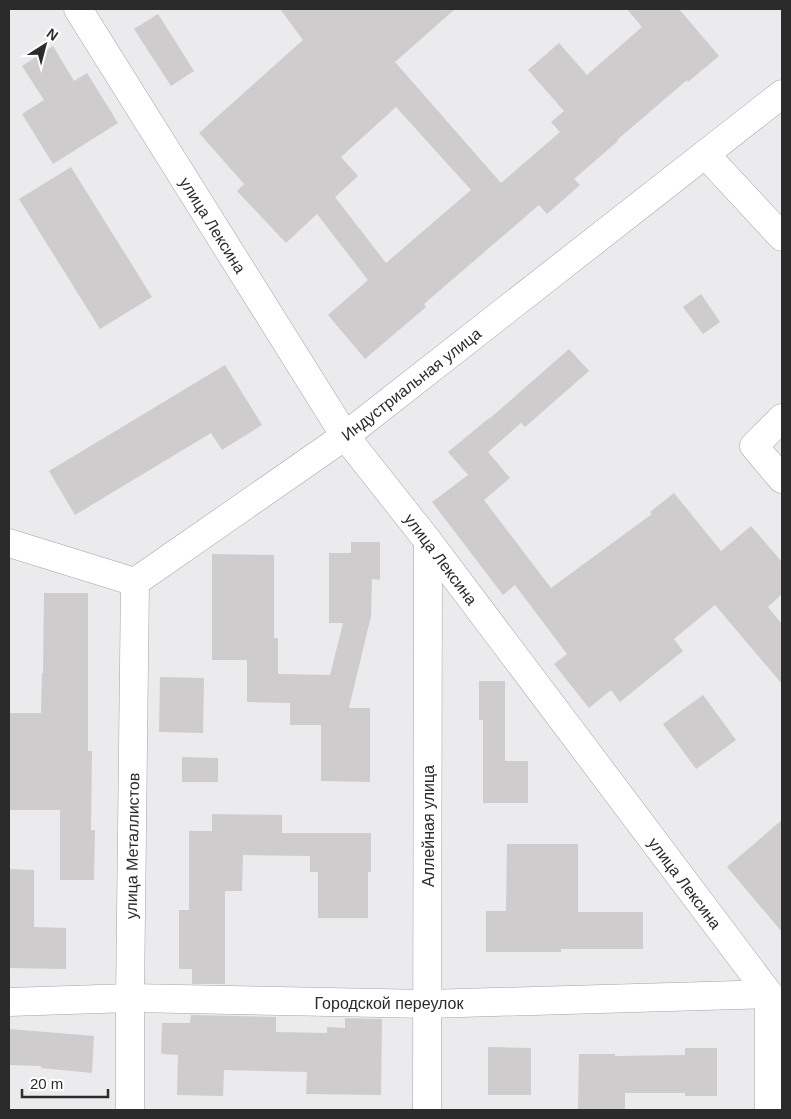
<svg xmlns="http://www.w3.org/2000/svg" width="791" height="1119" font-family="Helvetica,sans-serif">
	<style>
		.building { fill: #cecccc; fill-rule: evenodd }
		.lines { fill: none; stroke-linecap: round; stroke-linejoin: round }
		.minor-casing { stroke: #a4a4a6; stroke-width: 29 }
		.tertiary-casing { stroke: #a4a4a6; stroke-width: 29 }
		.minor { stroke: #fff; stroke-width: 28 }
		.tertiary { stroke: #fff; stroke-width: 28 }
		.labels { text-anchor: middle; stroke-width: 4.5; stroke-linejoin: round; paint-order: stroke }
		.street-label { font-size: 16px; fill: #2b2b2c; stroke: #fff }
	</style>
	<rect width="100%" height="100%" fill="#ebebed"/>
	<!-- building -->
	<g class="building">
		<path d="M 280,9 L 455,9 L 395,62 L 501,183 L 560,132 L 551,122 L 564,111 L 528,70 L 559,43 L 587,75 L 642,27 L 627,9 L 679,9 L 719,56 L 688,82 L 687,80 L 617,140 L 618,141 L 574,179 L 580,185 L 547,214 L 539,205 L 424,304 L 426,307 L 365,359 L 328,315 L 368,280 L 317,214 L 286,243 L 237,191 L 244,184 L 199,133 L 303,40 ZM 396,107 L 471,190 L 386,263 L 335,197 L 358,176 L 341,157 Z"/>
		<path d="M 158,14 L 194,71 L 171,86 L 134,29 Z"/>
		<path d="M 53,46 L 74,81 L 87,73 L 118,123 L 53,164 L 22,114 L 44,100 L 22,66 Z"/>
		<path d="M 71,167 L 152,297 L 100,329 L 19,199 Z"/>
		<path d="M 701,294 L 720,322 L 703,334 L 683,307 Z"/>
		<path d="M 569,349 L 589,371 L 525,427 L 521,423 L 488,452 L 510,478 L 484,500 L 551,588 L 652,514 L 650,512 L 674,493 L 721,551 L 751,526 L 782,562 L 782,594 L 768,607 L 782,624 L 782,684 L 715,605 L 674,639 L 683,651 L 620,702 L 611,690 L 589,708 L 554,664 L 567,654 L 515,585 L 503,595 L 432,502 L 468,475 L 448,452 L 489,418 L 489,419 Z"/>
		<path d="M 225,365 L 262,425 L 222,450 L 211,433 L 75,515 L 49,471 Z"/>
		<path d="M 351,542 L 380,542 L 380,580 L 372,579 L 371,616 L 349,708 L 370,708 L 370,782 L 321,781 L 321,725 L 290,725 L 290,703 L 247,702 L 247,660 L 212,660 L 212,554 L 274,555 L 274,638 L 278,638 L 278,674 L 330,675 L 343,623 L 329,623 L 329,553 L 351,553 Z"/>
		<path d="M 44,593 L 88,593 L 88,751 L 92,751 L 91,830 L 95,830 L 94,880 L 60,880 L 60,810 L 9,810 L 9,713 L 41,713 L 42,673 L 43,673 Z"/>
		<path d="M 160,677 L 204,678 L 203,733 L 159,732 Z"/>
		<path d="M 479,681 L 505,681 L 505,761 L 528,761 L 528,803 L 483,803 L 483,720 L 479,720 Z"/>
		<path d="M 703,695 L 736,740 L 696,769 L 663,724 Z"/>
		<path d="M 182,757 L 218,758 L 218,782 L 182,782 Z"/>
		<path d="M 212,814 L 282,815 L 282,833 L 371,833 L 371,872 L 368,872 L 368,918 L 318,918 L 318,872 L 310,872 L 310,856 L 243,855 L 242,891 L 225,891 L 225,984 L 192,984 L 192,969 L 179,969 L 179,910 L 189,910 L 189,831 L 212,831 Z"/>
		<path d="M 782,820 L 782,932 L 727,867 Z"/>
		<path d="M 507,844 L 578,844 L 578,912 L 643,912 L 643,949 L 561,949 L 561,952 L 486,952 L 486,911 L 506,911 Z"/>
		<path d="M 9,869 L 34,870 L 34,927 L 66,928 L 66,969 L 9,968 Z"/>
		<path d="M 191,1015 L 276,1017 L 276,1032 L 327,1033 L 327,1027 L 345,1028 L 345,1018 L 382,1019 L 381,1095 L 306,1094 L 307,1072 L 224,1070 L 223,1096 L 177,1095 L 178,1055 L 161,1054 L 162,1023 L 190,1023 Z"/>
		<path d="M 9,1029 L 94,1036 L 92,1073 L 41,1068 L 41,1066 L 9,1065 Z"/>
		<path d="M 488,1047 L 531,1048 L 531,1095 L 488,1095 Z"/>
		<path d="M 685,1048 L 717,1048 L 717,1096 L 685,1096 L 685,1093 L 625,1093 L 625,1110 L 578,1110 L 579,1054 L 615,1054 L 615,1056 L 685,1055 Z"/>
	</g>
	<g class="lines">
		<!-- minor casing -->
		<g class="minor-casing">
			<g id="minor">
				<path d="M 705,154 L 782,237"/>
				<path d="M 782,418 L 754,446 L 782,479"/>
				<path d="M 9,543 L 135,582 L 345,436 L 782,94"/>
				<path d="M 9,1002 L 130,998 L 428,1004 L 769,994"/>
				<path d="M 130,1110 L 130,998 L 135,582"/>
				<path d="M 427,1110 L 428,541"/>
			</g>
		</g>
		<!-- tertiary casing -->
		<g class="tertiary-casing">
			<path id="tertiary" d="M 78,9 L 345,436 L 428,541 L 769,994 L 769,1110"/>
		</g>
		<!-- minor -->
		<use href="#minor" class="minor"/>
		<!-- tertiary -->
		<use href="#tertiary" class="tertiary"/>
	</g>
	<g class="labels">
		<!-- street labels -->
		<g class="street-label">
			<text transform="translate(213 225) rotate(58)" y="6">улица Лексина</text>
			<text transform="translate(411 384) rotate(-38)" y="6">Индустриальная улица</text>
			<text transform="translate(441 559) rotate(53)" y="6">улица Лексина</text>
			<text transform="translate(428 826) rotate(-90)" y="6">Аллейная улица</text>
			<text transform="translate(132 846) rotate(-89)" y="6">улица Металлистов</text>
			<text transform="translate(685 883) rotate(53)" y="6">улица Лексина</text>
			<text x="389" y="1009">Городской переулок</text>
		</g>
	</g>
	<!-- border -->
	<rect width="791" height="1119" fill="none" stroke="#2b2b2c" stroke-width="20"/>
	<!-- north arrow -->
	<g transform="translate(45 45) rotate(36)" stroke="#ffffff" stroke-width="4" paint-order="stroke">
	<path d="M0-4L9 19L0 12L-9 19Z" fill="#2b2b2c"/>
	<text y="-8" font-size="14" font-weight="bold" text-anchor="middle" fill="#2b2b2c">N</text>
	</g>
	<!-- scale -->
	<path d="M22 1089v8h86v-8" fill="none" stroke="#2b2b2c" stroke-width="2.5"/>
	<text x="30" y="1089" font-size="15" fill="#2b2b2c" stroke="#ffffff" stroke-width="4" paint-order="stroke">20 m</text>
</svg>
